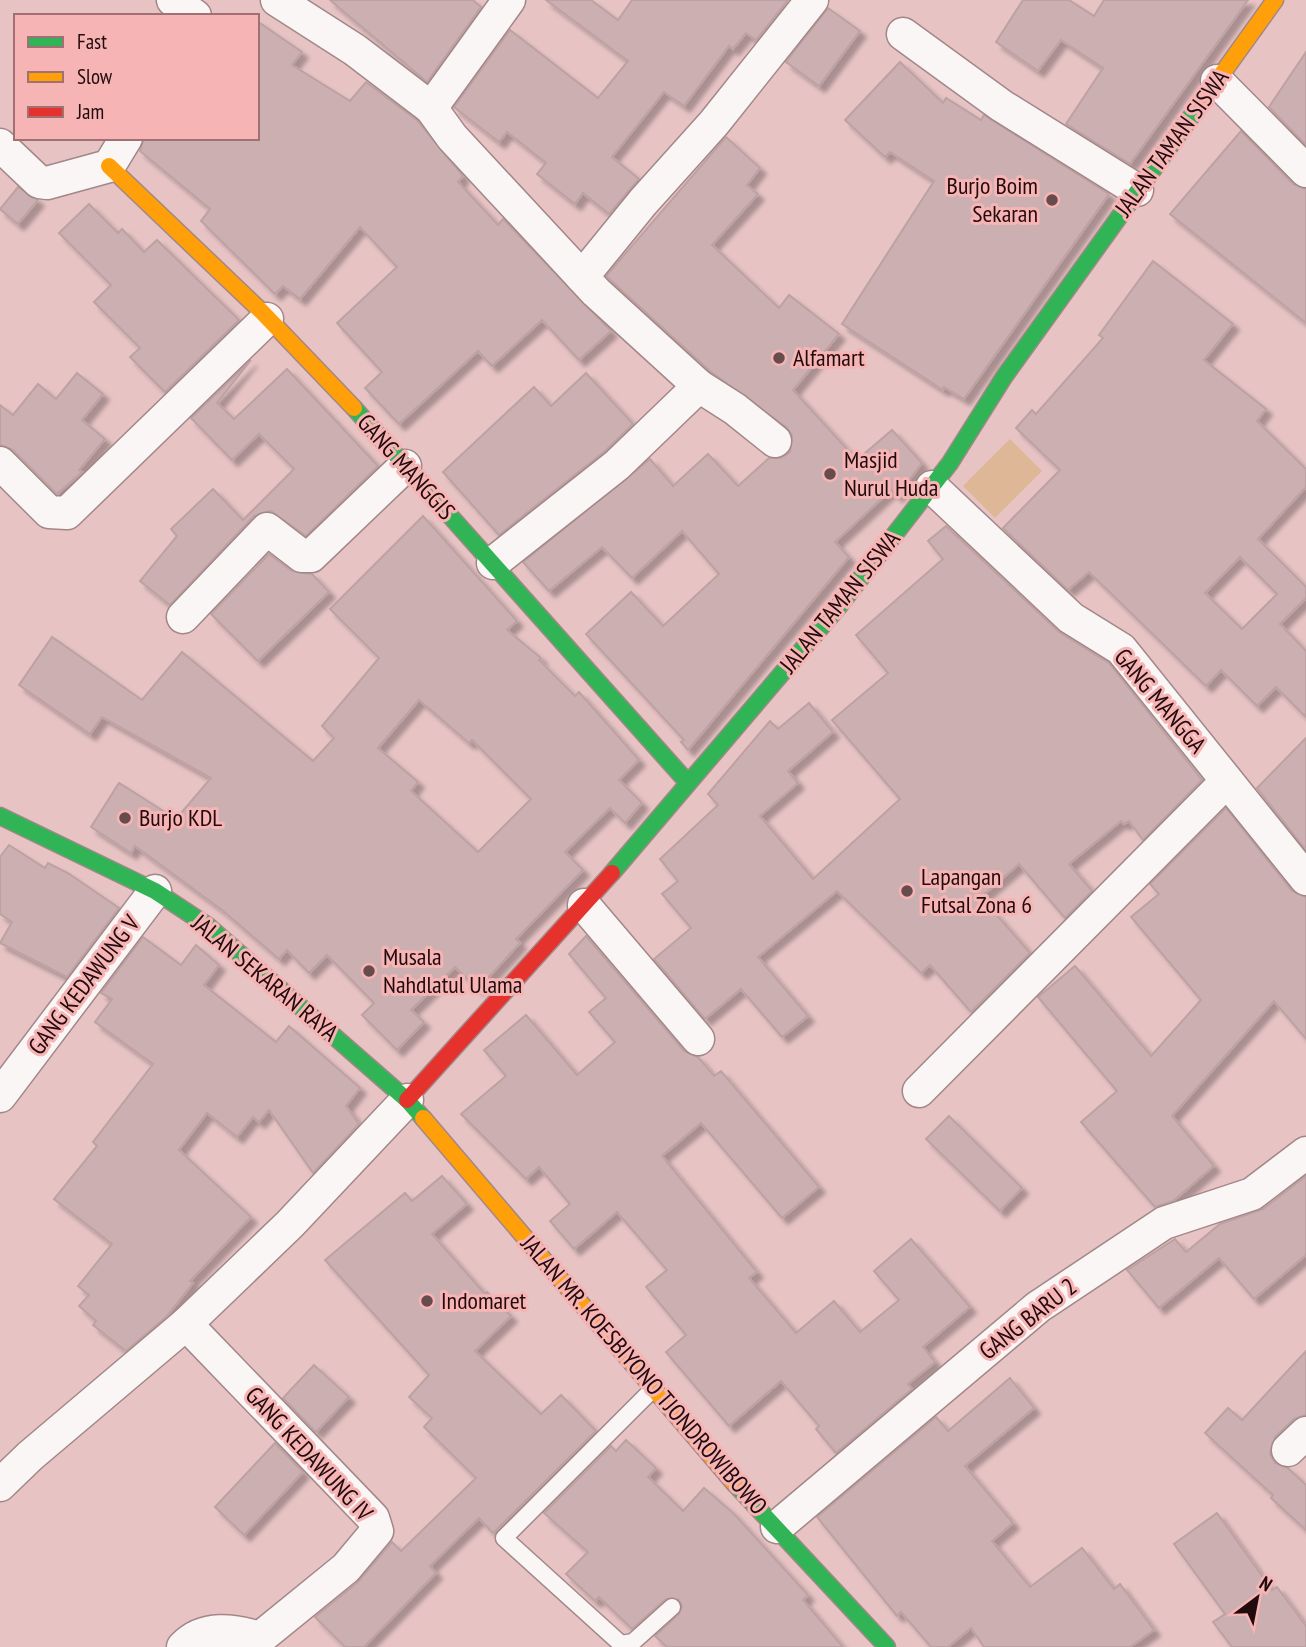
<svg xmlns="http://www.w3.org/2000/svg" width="1306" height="1647" font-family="'PT Sans Narrow',sans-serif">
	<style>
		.green { fill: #deb896 }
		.building { fill: #ccafb0; stroke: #bea1a2; stroke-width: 2; fill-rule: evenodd; filter: url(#shadow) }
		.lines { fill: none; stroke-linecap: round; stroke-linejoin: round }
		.lane-casing { stroke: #a28788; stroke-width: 19 }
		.street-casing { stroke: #a28788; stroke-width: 35 }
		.fast-casing { stroke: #a28788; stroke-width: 19 }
		.slow-casing { stroke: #a28788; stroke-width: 19 }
		.jam-casing { stroke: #a28788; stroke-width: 19 }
		.lane { stroke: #fbf6f6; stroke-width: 16 }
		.street { stroke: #fbf6f6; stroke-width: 32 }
		.fast { stroke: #30b455; stroke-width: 16 }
		.slow { stroke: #ff9f0a; stroke-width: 16 }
		.jam { stroke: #e5322d; stroke-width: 16 }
		.poi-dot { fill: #674b4d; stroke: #f6b4b5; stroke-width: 2.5 }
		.labels { text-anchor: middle; stroke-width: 6; stroke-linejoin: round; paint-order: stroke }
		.street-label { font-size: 24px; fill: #220b0d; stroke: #f6b4b5 }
		.poi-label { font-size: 24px; fill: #220b0d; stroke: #f6b4b5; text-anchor: start }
	</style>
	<defs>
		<filter id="shadow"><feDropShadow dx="6" dy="6" stdDeviation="2" flood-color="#0004"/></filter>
	</defs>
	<rect width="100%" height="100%" fill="#e7c3c4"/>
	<!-- green -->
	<path class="green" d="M1010,439l32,32 -47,47 -32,-32z"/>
	<!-- building -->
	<g class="building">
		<path d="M330,0h143l8,7 -54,75z"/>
		<path d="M546,0h45l27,20 14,-20h156l-32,40 -10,-7 -13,16 -4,-3 -45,60 -20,-14 -52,65 27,22 -30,35 -26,-21 -8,11 -38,-30 9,-11 -39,-31 -8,10 -45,-35 56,-77 88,68 30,-37z"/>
		<path d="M1023,0h46l25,16 10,-16h144l-118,164 -64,-40 37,-56 -42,-28 -23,31 -42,-29z"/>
		<path d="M828,8l32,23 -41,55 -33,-24z"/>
		<path d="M257,21l45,31 -10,13 58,36 16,-19 52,39 45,55 -5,6 40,43 5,-6 108,112 -32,29 -37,-40 -50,46 -14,-15 -79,73 -34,-36 17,-16 -45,-49 60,-56 -37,-40 -60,72 -17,-13 -8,8 -74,-73 9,-12 -70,-58 4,-13h113z"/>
		<path d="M1306,52v93l-37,-38z"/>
		<path d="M900,62l43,41 3,-5 35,22 3,-5 125,79 -145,205 -20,-12 -1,3 -101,-66 92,-143 -44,-29 -5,5 -40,-37z"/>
		<path d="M1241,131l52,53 13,5v134l-136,-109z"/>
		<path d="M726,137l34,31 -13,17 11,9 -46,51 67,63 10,-13 50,39 -46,56 64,70 35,-30 30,33 -25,33 -6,-6 -56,52 14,15 -161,193 -7,-8 3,-2 -98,-106 45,-42 32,34 56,-52 -37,-43 -50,47 -30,-31 -53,44 -26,-29 127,-103 23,27 35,-32 30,32 31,-28h12l9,-6 2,-17 -6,-8 -76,-56 -104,-95z"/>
		<path d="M18,187l20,13 -20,24 -18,-15z"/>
		<path d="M89,204l29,29 4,-4 22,23 13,-12 82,80 -74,72 -35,-35 10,-9 -46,-46 17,-17 -52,-52z"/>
		<path d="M1153,261l80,63 -29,36 62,49 -9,12 49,48v18l-48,52 48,48v11l-26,26 26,27v66l-30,-30 -19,19 -36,-36 -15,16 -117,-114 -21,18 -65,-62 57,-58 -44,-42 16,-18 4,4 67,-76 -4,-3zM1240,557l37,37 -35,35 -37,-36z"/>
		<path d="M251,360l-34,43 17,16 53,-50 91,97 -72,70 -35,-25 -17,5 -84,89 -30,-24 37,-45 -6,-7 42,-40 30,31 51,-51 -35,-35 -27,26 -41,-42z"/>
		<path d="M77,373l26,21 -21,26 23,19 -26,31 3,2 -25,22 -44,-44 -13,-5v-40l13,10 25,-31 18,15z"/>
		<path d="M586,373l47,51 -28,27 -106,84 -56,-63 91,-85 17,19z"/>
		<path d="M423,516l94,105 -10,9 34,28 -2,2 36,36 4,-4 60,68 -20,20 23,23 -17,20 -15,-15 -45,44 18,18 -67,69 4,4 -42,46 -23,-22 -44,43 13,12 -27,28 -35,-35 12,-12 -47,-48 -18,18 -22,-23 -8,9 -57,-49 -87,-64 -4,7 -40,-26 28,-44 57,36 35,-41 -109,-61 -12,17 -71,-49 33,-48 90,63 40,-48 131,109 21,-23 -12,-12 57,-68 -49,-49zM419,700l50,43 3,-3 59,59 -53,53 -67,-61 7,-9 -40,-34z"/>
		<path d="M946,526l113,106 50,31 93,117 -59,60 -14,-19 -5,3 -3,-3 -52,43 23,27 -27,27 -46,-54 -38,33 49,56 -59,59 -41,-47 -9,8 -84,-82 -79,66 50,59 -26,21 -41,-48 -36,30 -51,-60 37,-31 -29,-34 16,-13 -18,-22 58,-54 -10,-11 62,-73 8,8 31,-26 24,29 -45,39 10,12 -38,33 53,63 87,-80 -68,-79 56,-47 -32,-38 87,-76 -15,-18z"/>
		<path d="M269,554l23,17 20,3 17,18 -71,69 -47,-47z"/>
		<path d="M1306,738v112l-49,-62z"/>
		<path d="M1226,808l66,83 14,6v142l-32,-38 -102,115 42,50 -41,35 -18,6 -74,-85 36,-31 -79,-94 37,-31 76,90 50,-56 -70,-83 28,-23 -9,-10z"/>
		<path d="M9,845l36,23 3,-5 20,10 51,35 -52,69 -67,-34 12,-21 -12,-8v-57z"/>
		<path d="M586,936l98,115 14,6 16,19 7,-5 98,116 -37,31 -81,-95 -39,33 95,116 -8,6 47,55 38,-32 26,31 39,-32 -25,-29 37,-32 59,68 -47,40 12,15 -27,22 4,5 -76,64 -20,-24 3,-3 -38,-45 -52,45 -63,-74 20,-17 -40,-48 21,-17 -50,-58 -43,37 -24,-28 20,-17 -31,-37 -13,12 -65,-65 45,-38 -22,-26 42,-35 51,60 38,-33 -26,-30 17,-14 -37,-44z"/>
		<path d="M143,937l38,28 15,-20 23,20 -15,20 72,57 13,-16 71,62 -14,18 13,18 -46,49 -44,-63 -10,12 -6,-5 -16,20 -30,-24 -28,37 72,67 -61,64 3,2 -27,34 -40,34 -33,-26 3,-4 -17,-15 10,-11 -11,-9 34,-42 -58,-45 43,-53 -4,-4 60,-78 -58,-42 17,-23 -11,-6z"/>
		<path d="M949,1116l73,72 -22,23 -74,-72z"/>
		<path d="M442,1176l25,28 -35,30 53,60 2,-2 24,24 -36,35 66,63 20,-19 35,36 -103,102 -14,-15 -49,48 6,7 -72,74h-19l-30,-30 43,-35 34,-40 9,9 75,-73 -52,-51 8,-9 -23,-21 20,-22 -104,-115 80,-67 7,8z"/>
		<path d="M1306,1176v79l-52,44 -35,-41 -60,50 -32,-38 48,-31 11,13 34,-28 43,-15z"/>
		<path d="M1306,1351v64l-12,4 -19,18 -5,17 5,9 13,5 18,17v45l-35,-32 2,-3 -68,-62 23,-25 14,12z"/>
		<path d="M314,1365l35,32 -33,35 -33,-34z"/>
		<path d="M1010,1378l24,30 -69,58 48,57 -21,18 38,46 52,-39 32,41 6,-5 34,46 -24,17h-146l-13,-19 -23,19h-17l-30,-35 -4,4 -80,-99 119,-100 12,14z"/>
		<path d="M626,1440l30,28 -8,9 35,34 21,-23 29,25 75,82 -5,5 40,47h-176l-12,-11 24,-22 3,-8 -3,-6 -13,-1 -34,30 -33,-32 -4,4 -29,-27 22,-22 -44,-39 67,-67 5,5z"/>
		<path d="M275,1443l28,29 -59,63 -29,-28z"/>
		<path d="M1217,1513l55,77 5,-3 29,39v21h-74l-19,-25 12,-8 -51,-70z"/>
	</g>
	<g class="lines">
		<!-- lane casing -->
		<g class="lane-casing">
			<path id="lane" d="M653,1389l-149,149 117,106 12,-2 39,-35"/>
		</g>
		<!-- street casing -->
		<g class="street-casing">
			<g id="street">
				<path d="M173,0l22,16"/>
				<path d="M277,0l78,50 76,58 21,29 144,155 103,94 36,23 40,32"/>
				<path d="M903,34l99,72 135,84"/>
				<path d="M1217,81l89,90"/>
				<path d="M431,108l78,-108"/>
				<path d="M0,145l39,37 8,1 62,-17 17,-28"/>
				<path d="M582,277l61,-75 71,-79 98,-123"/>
				<path d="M0,463l49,49 18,1 200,-194"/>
				<path d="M932,487l139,131 50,31 185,230"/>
				<path d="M493,563l124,-98 82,-79"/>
				<path d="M183,617l84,-88 35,27h9l94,-90"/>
				<path d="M584,905l114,134"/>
				<path d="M919,1091l308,-310"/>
				<path d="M0,1096l155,-205"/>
				<path d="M1288,1450l18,-17"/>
				<path d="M0,1485l30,-29 156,-132 104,-100 117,-124"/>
				<path d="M777,1527l261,-220 126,-84 88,-29 54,-41"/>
				<path d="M183,1647c21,-22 51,-17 77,-9l86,-70 31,-37 -4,-13 -187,-194"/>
			</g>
		</g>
		<!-- fast casing -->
		<g class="fast-casing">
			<g id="fast">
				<path d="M354,408l334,375"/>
				<path d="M0,816l155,75 53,35 199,174 16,18"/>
				<path d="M612,873l228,-268 110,-142 54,-86 202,-281"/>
				<path d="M734,1483l153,164"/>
			</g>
		</g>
		<!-- slow casing -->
		<g class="slow-casing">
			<g id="slow">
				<path d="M1206,96l69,-96"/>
				<path d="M109,166l153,146 92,96"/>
				<path d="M423,1118l311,365"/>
			</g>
		</g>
		<!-- jam casing -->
		<g class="jam-casing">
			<path id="jam" d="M407,1100l205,-227"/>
		</g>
		<!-- lane -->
		<use href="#lane" class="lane"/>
		<!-- street -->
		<use href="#street" class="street"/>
		<!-- fast -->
		<use href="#fast" class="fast"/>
		<!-- slow -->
		<use href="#slow" class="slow"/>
		<!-- jam -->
		<use href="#jam" class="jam"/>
	</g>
	<!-- markers -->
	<g class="poi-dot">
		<circle cx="1052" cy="200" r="7"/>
		<circle cx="779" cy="358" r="7"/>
		<circle cx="830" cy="474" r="7"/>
		<circle cx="125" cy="818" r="7"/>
		<circle cx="907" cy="891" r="7"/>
		<circle cx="369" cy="971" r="7"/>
		<circle cx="427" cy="1301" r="7"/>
	</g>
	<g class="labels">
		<!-- street labels -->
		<g class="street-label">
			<text transform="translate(1172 143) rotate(-54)" y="8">JALAN TAMAN SISWA</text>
			<text transform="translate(406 467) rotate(48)" y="8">GANG MANGGIS</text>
			<text transform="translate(840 602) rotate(-51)" y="8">JALAN TAMAN SISWA</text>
			<text transform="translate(1160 701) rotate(50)" y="8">GANG MANGGA</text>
			<text transform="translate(265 978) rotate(40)" y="8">JALAN SEKARAN RAYA</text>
			<text transform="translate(84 985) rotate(-53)" y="8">GANG KEDAWUNG V</text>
			<text transform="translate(1028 1319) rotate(-38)" y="8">GANG BARU 2</text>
			<text transform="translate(644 1375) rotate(49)" y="8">JALAN MR. KOESBIYONO TJONDROWIBOWO</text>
			<text transform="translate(309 1454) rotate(47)" y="8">GANG KEDAWUNG IV</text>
		</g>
		<!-- poi labels -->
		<g class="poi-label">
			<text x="1038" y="194" text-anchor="end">Burjo Boim<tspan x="1038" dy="28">Sekaran</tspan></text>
			<text x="793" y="366">Alfamart</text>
			<text x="844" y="468">Masjid<tspan x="844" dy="28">Nurul Huda</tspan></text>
			<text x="139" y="826">Burjo KDL</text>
			<text x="921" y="885">Lapangan<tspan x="921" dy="28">Futsal Zona 6</tspan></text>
			<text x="383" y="965">Musala<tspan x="383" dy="28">Nahdlatul Ulama</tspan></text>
			<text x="441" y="1309">Indomaret</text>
		</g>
	</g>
	<!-- legend -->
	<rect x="14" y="14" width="245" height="126" fill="#f6b4b5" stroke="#a17072" stroke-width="2"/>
	<rect x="28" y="37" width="35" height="10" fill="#30b455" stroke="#a17072" stroke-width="2"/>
	<text x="77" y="49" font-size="21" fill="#220b0d">Fast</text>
	<rect x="28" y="72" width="35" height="10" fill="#ff9f0a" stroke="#a17072" stroke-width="2"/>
	<text x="77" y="84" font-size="21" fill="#220b0d">Slow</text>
	<rect x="28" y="107" width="35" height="10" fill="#e5322d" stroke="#a17072" stroke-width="2"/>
	<text x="77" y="119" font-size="21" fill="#220b0d">Jam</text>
	<!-- north arrow -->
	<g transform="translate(1257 1598) rotate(32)" stroke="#f6b4b5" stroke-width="5" paint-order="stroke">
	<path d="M0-5L12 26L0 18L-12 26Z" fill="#220b0d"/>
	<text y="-10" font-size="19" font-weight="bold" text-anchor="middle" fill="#220b0d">N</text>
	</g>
</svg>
